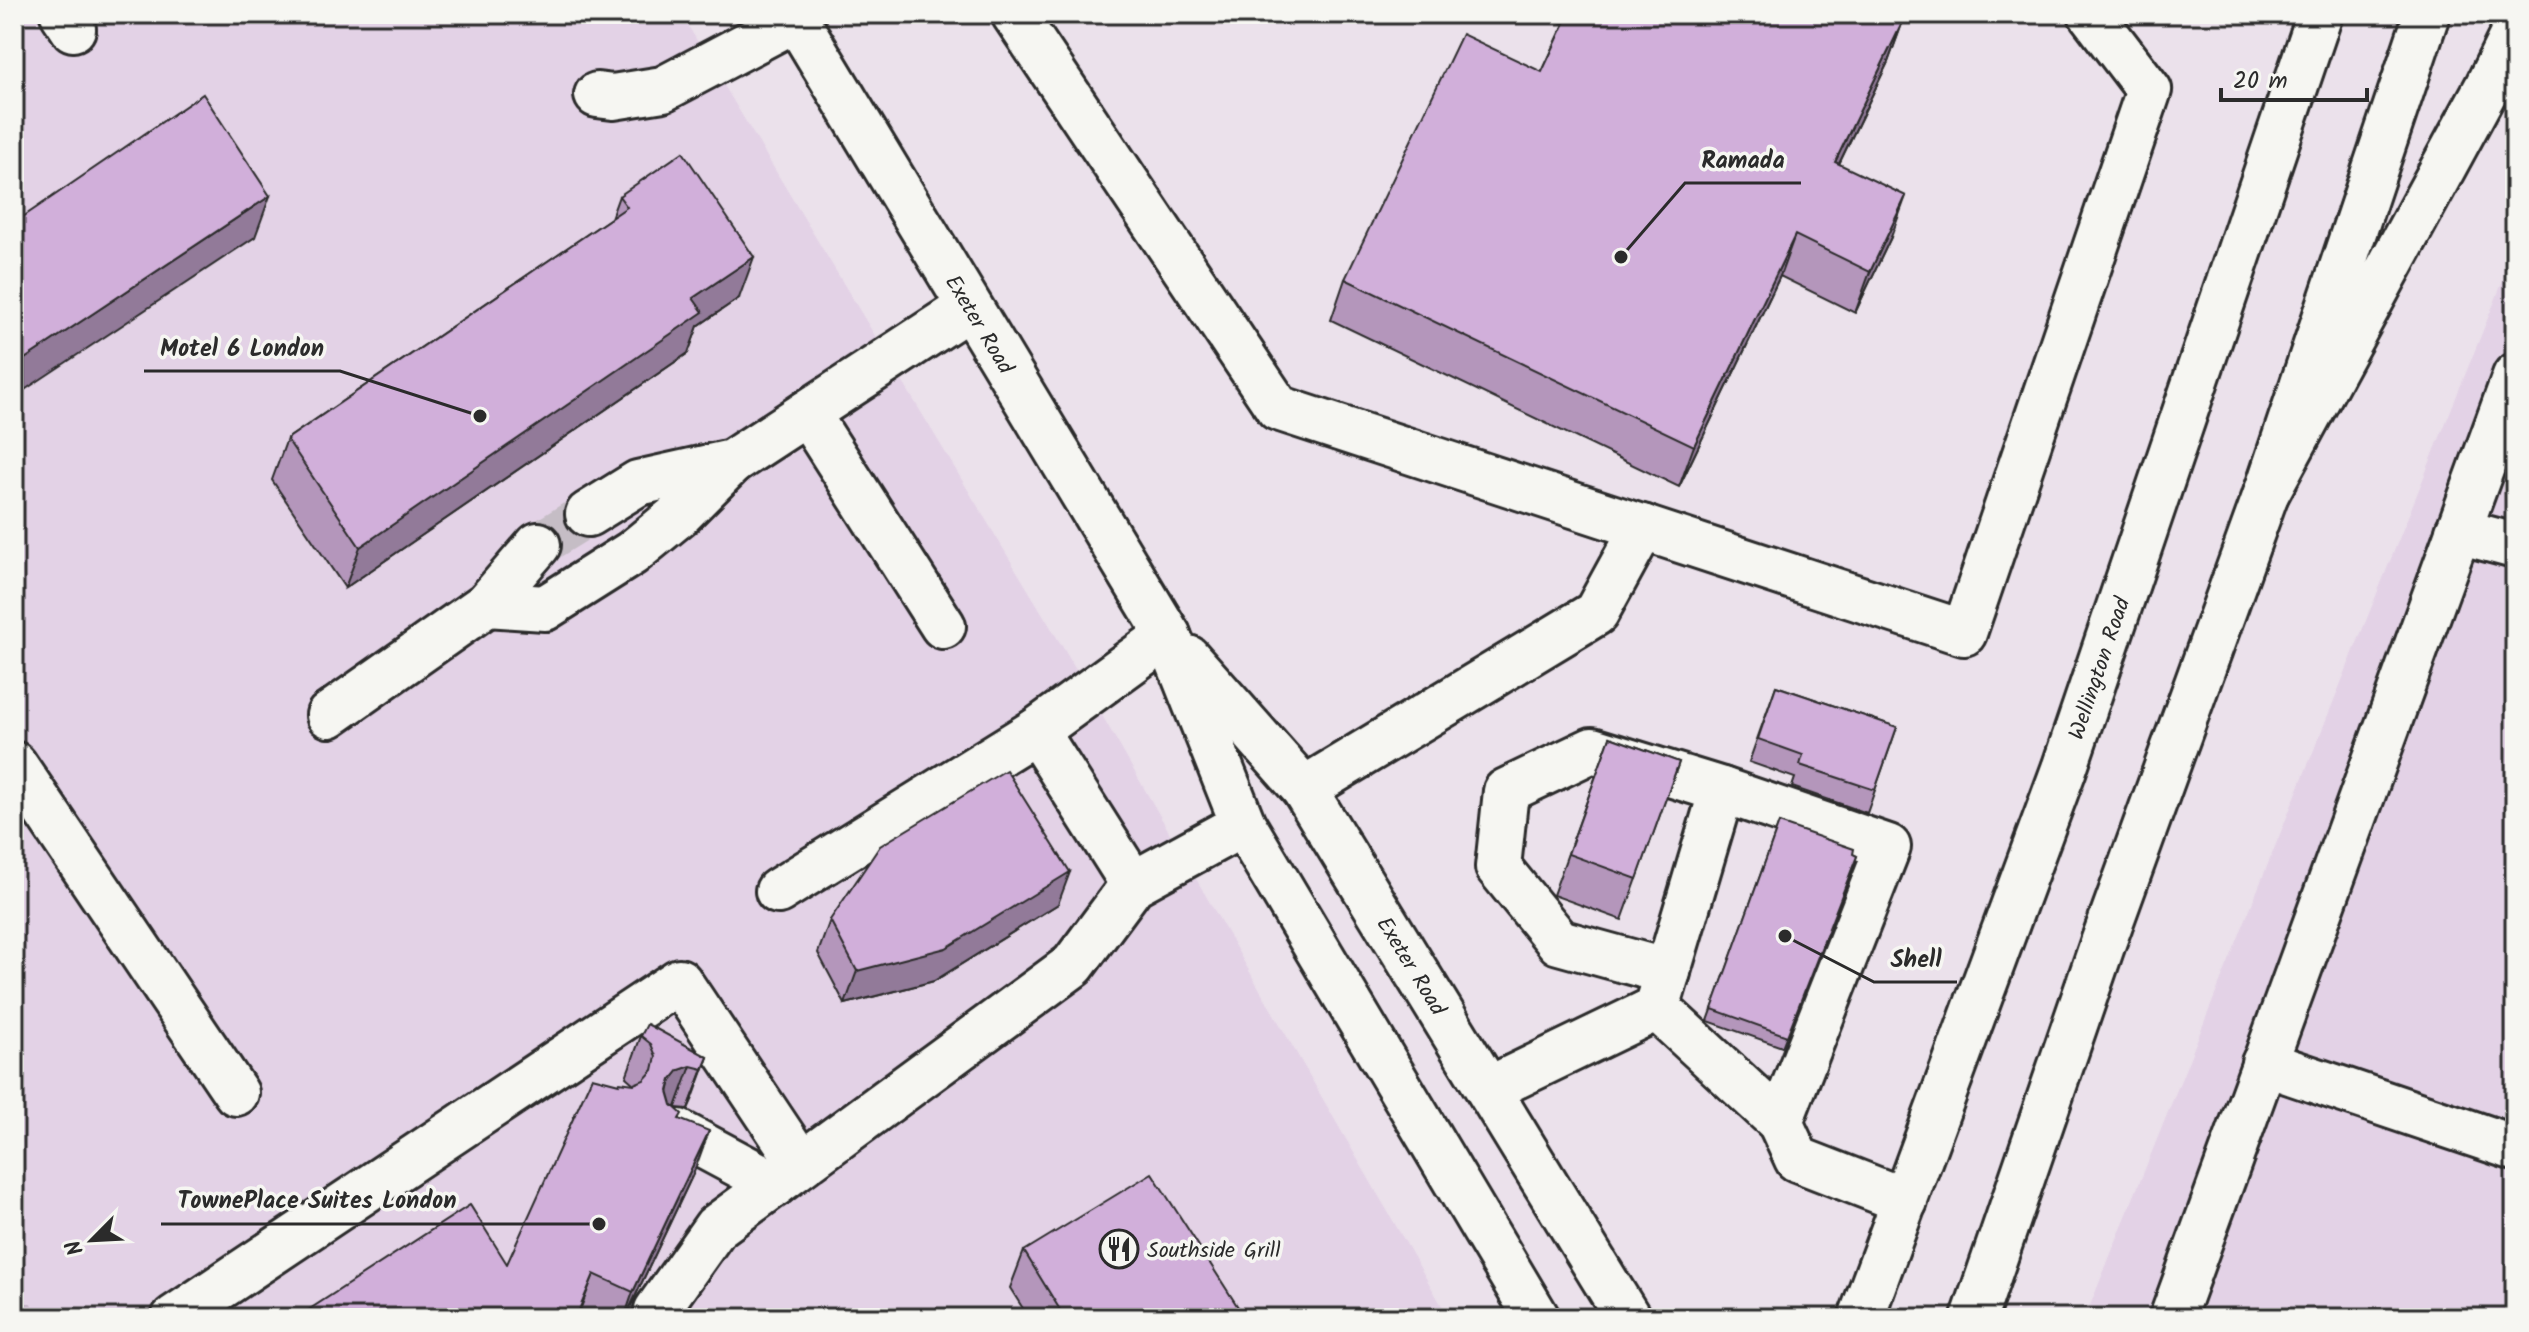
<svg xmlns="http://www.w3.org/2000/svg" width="2529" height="1332" font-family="Kalam,sans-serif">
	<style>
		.built { fill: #e3d2e6 }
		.industrial { fill: url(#industrial-grid) }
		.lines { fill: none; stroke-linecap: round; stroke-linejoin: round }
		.minor-tunnel { stroke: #c5bdc5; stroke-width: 44; stroke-dasharray: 44 22; stroke-linecap: butt }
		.minor-casing { stroke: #2b2b2b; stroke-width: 50 }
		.major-casing { stroke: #2b2b2b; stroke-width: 50 }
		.highway-casing { stroke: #2b2b2b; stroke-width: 50 }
		.minor { stroke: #f6f6f2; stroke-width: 44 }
		.major { stroke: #f6f6f2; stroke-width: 44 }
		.highway { stroke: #f6f6f2; stroke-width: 44 }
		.wall { fill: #b496bb; stroke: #2b2b2b; stroke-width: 2 }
		.shaded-wall { fill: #927a99; stroke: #2b2b2b; stroke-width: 2 }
		.building { fill: #d1afda; stroke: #2b2b2b; stroke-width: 2 }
		.labels { text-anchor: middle; stroke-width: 7; stroke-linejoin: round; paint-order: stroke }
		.street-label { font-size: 22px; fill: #2b2b2b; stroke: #f6f6f2 }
		.poi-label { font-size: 22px; fill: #2b2b2b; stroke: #f6f6f2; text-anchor: start }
		.leader { fill: none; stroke: #2b2b2b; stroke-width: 3 }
		.callout-dot { fill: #2b2b2b; stroke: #f6f6f2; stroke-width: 3 }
		.callout-label { font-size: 24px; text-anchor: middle; font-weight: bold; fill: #2b2b2b; stroke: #f6f6f2; stroke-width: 7; stroke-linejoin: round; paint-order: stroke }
	</style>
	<defs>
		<pattern id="industrial-grid" width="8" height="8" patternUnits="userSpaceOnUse" patternTransform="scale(2)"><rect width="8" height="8" fill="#e3d2e6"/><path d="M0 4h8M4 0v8" fill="none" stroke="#c3b4c5"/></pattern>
	</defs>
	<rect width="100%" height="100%" fill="#ebe1eb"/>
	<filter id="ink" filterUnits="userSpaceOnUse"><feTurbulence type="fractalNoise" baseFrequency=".0125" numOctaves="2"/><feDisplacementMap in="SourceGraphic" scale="16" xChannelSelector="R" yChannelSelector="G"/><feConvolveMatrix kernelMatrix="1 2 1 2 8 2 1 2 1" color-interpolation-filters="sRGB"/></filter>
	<g filter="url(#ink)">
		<!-- built -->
		<g class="built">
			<path d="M14,14h667l384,637 384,667h-1408l-27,-39z"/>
			<path d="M2515,251v1067h-430z"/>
		</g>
		<!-- industrial -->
		<path class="industrial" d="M14,1279l27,39h-27z"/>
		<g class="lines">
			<!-- minor-tunnel -->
			<path class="minor-tunnel" d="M538,545l50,-31"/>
			<!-- minor casing -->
			<g class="minor-casing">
				<g id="minor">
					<path d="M63,14l10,15"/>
					<path id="s1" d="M793,14l375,621 75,189 294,494"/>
					<path d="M1014,14l264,394 686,225 185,-543 -58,-76"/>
					<path d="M597,95l16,2 50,-8 133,-70"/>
					<path d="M807,413l136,213"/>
					<path d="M588,514l50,-31 94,-21 237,-155"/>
					<path d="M2458,531l57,15"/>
					<path d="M487,604l58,4 87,-55 49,-40 51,-51"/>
					<path id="s2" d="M1188,658l116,131 324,529"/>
					<path d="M329,715l158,-111 51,-59"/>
					<path d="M14,764l222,329"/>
					<path d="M1304,789l292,-176 47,-86"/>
					<path d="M1133,884l-97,-153 132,-96"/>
					<path d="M778,891l258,-160"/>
					<path d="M1668,972l-109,-30 -61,-75 8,-76 86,-41 130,40"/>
					<path d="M2264,1063l251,85"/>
					<path d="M1489,1089l168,-81 65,-218 166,57 -108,275 -123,-114"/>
					<path d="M1780,1122l17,37 108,42"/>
					<path d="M678,1132l97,52"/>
					<path d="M174,1318l505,-337 122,183"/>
					<path d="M660,1318l-3,-8 59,-83 357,-262 60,-81 110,-60"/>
					<path d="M2172,1318l343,-942"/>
				</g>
			</g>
			<!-- major casing -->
			<g class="major-casing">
				<g id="major">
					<path id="s3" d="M1861,1318l203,-549 256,-755"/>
					<path d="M1974,1318l129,-375 163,-449 161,-480"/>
				</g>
			</g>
			<!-- highway casing -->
			<g class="highway-casing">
				<path id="highway" d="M2266,494l221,-407 28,-57"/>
			</g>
			<!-- minor -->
			<use href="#minor" class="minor"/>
			<!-- major -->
			<use href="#major" class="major"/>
			<!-- highway -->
			<use href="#highway" class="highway"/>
		</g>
		<!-- wall -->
		<g class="wall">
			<path d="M1542,14h346l15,7 -15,41 -49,102 52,73 -36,76 -75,-37 -101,211 -348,-167 14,-41 197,-207 22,-48z"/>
			<path d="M619,196l120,102 -41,28 -10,27 -343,235 -73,-108 15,-41 324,-221z"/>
			<path d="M1776,686l121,41 -30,86 -75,-26 3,-9 -46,-16z"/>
			<path d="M1610,737l69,25 -57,158 -69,-25z"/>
			<path d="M1779,823l78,33 -75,191 -74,-26z"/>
			<path d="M1058,904l-124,77 -89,23 -27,-51 12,-33z"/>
			<path d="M641,1036l67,21 -20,52 -13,-1 5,11 14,53 -69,146h-40l-6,-3 -72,-51 112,-180h15l-8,-7z"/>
			<path d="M1024,1251l221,67h-216l-19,-30z"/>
		</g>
		<!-- shaded-wall -->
		<g class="shaded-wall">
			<path d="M1903,21l-15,41 -68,141 15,-41z"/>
			<path d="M270,196l-15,41 -241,160v-31z"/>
			<path d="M1906,196l-15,41 -36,76 15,-41z"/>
			<path d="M1795,235l-15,41 -101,211 15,-41z"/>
			<path d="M754,257l-15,41 -41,28 -10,27 -343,235 15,-41 333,-249z"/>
			<path d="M1070,872l-12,32 -124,77 -89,23 12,-33z"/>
			<path d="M708,1057l-15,41 -5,11 15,-40z"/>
			<path d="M691,1066l-15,41 -12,4 7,-31 8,-10z"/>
			<path d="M709,1131l-15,41 -69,146h-1l9,-26z"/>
			<path d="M594,1274l-17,44h-12z"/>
		</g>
		<!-- building -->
		<g class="building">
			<path d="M1569,14h319l15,7 -68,141 71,34 -36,76 -75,-37 -101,211 -349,-167 117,-245 80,38z"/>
			<path d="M203,94l67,102 -256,170v-143z"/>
			<path d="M683,152l71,105 -61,41 10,14 -343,235 -73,-108 340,-232 -8,-11z"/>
			<path d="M1776,686l121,41 -22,63 -75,-25 3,-10 -45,-16z"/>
			<path d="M1610,737l69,25 -42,117 -69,-25z"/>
			<path d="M1006,770l64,102 -124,76 -89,23 -27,-51 50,-74z"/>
			<path d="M1779,823l75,26 -1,5 4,2 -70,180 -75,-27z"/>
			<path d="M647,1024l61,33 -5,12 -12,-3 -12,4 -8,10 -3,11 4,14 10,9 -3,5 30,12 -76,161 -39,-18 -15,36 -14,8h-269l174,-113 37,59 85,-187 27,7 1,-2 14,2 10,-4 9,-10 3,-14 -5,-12 -10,-8z"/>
			<path d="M1152,1173l93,145h-180l-41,-67z"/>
		</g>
	</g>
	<!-- icons -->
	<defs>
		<g id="restaurant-ring" transform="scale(2)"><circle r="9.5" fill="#f6f6f2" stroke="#2b2b2b" stroke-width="1.5"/><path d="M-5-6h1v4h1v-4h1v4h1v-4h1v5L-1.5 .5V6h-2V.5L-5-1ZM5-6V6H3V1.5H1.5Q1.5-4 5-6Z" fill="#2b2b2b"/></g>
	</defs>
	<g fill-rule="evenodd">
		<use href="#restaurant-ring" x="1119" y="1249"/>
	</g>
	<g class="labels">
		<!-- street labels -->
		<g class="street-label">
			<text dy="8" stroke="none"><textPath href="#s1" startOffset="362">Exeter Road</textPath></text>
			<text dy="8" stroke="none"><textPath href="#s3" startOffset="692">Wellington Road</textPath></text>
			<text dy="8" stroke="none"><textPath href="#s2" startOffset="382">Exeter Road</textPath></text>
		</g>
		<!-- poi labels -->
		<g class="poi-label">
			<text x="1147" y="1257">Southside Grill</text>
		</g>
	</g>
	<!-- callouts -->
	<path class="leader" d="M1621 257L1685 183H1801M480 416L340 371H144M1785 936L1874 982H1957M599 1224L472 1224H161"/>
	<g class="callout-dot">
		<circle cx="1621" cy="257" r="8"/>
		<circle cx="480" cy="416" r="8"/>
		<circle cx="1785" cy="936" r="8"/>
		<circle cx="599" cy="1224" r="8"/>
	</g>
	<g class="callout-label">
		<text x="1743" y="168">Ramada</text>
		<text x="242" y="356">Motel 6 London</text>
		<text x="1916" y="967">Shell</text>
		<text x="317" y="1208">TownePlace Suites London</text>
	</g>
	<!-- margin -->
	<rect width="2529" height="1332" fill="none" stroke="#f6f6f2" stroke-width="48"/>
	<rect x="24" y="24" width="2481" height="1284" fill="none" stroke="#2b2b2b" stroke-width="3" filter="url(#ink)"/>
	<!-- north arrow -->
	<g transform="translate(92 1240) rotate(246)" stroke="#f6f6f2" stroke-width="6" paint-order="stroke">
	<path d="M0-6L14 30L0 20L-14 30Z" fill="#2b2b2b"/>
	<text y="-12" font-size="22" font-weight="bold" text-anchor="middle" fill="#2b2b2b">N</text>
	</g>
	<!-- scale -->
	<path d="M2221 88v12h146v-12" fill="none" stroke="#2b2b2b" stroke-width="4"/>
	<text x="2233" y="88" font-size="24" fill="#2b2b2b" stroke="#f6f6f2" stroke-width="6" paint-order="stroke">20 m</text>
</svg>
